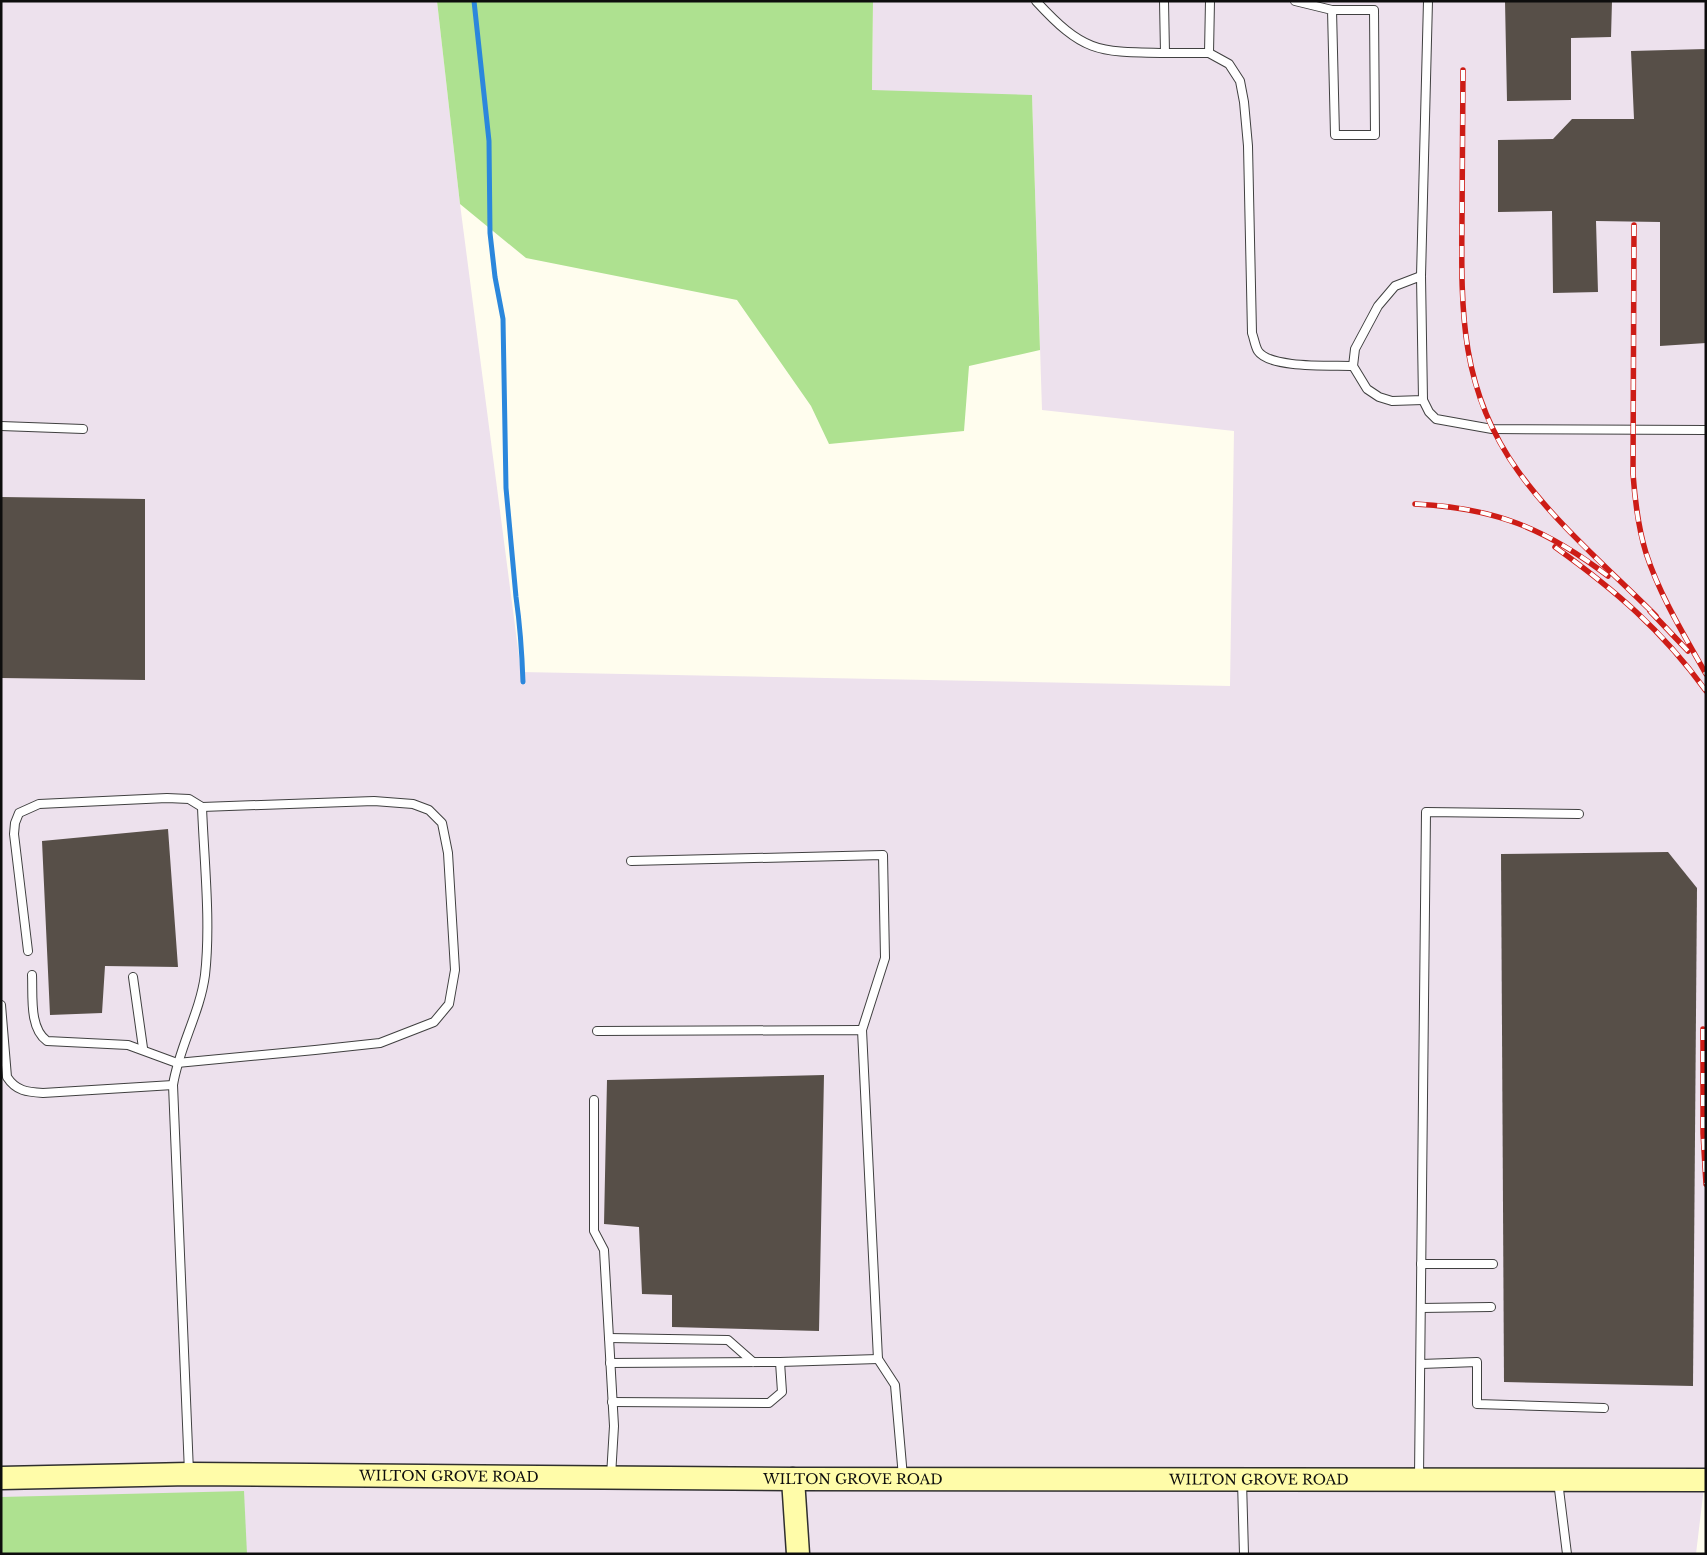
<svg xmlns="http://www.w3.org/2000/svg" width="1707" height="1555" font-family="'Libre Baskerville',serif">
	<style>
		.industrial { fill: #ede1ed }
		.forest { fill: #aee190 }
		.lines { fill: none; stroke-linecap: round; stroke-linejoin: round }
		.stream { stroke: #2b87dc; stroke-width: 5 }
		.building { fill: #574f48 }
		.lane-casing { stroke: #404040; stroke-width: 10 }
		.secondary-casing { stroke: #2f2f2f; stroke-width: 25 }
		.lane { stroke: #fff; stroke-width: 8 }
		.secondary { stroke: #fffca9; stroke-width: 22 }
		.rail-casing { stroke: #cd1c16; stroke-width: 5.5 }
		.rail { stroke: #fff; stroke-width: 4; stroke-dasharray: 11; stroke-linecap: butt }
		.labels { text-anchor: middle; stroke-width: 5; stroke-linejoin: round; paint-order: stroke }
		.street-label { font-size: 14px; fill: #0d0d0d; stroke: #fff }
	</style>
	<rect width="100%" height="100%" fill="#fffdee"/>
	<!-- industrial -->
	<path class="industrial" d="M1,1h436l23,203 61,468 709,14 4,-255 -192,-21 -10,-314 -160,-5 1,-90h833v1469l-10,84h-1695z"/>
	<!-- forest -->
	<g class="forest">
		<path d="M437,1h436l-1,89 160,5 8,255 -71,16 -5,65 -135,13 -18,-38 -74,-106 -211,-42 -66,-54z"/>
		<path d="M244,1491l3,63h-246v-57z"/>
	</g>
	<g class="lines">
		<!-- stream -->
		<path class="stream" d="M474,1l15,140 1,92 5,44 8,42 3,169 10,109c4,28 6,56 7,85"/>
	</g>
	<!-- building -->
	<g class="building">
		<path d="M1505,1h107l-1,36 -40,1v62l-64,1z"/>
		<path d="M1706,49v294l-46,3v-124l-64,-1 2,71 -45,1 -1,-82 -54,1v-72l55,-1 19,-20h62l-3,-68z"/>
		<path d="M1,497l144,2v181l-144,-2z"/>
		<path d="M168,829l10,138 -73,-1 -3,47 -52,2 -8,-174z"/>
		<path d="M1668,852l29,36 -4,498 -189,-4 -3,-528z"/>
		<path d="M824,1075l-5,256 -147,-4v-32l-30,-1 -3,-67 -35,-3 3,-144z"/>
	</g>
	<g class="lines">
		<!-- lane casing -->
		<g class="lane-casing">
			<g id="lane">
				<path d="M1036,1c48,52 61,51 129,52l-1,-52"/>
				<path d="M1295,1l37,9h42l1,125h-40l-3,-125"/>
				<path d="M1165,53h44l1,-52"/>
				<path d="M1209,53l20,11 11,17 4,21 4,44 4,187c2,5 3,13 6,18 12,18 75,14 95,15"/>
				<path d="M1421,276l-26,10 -17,20 -23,43 -2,17 14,23 12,8 13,4 31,-1 -2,-124 7,-275"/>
				<path d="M1423,400l6,12 7,7 56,10 214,1"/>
				<path d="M1,426l82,3"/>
				<path d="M631,861l252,-6 2,103 -23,72"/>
				<path d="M28,951l-14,-117 1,-11 4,-10 20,-9 128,-6 22,1 13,8c2,53 9,115 3,168 -5,38 -26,72 -32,110l16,387"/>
				<path d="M32,975c1,21 -3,53 15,66l81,4 49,18 138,-13 65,-7 54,-21 15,-18 6,-34 -7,-117 -6,-30 -13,-13 -16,-6 -39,-3 -172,6"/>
				<path d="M133,977l10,71"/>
				<path d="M1,1005l6,72c9,14 20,15 36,16l130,-8"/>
				<path d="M597,1031l265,-1 16,329 17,26 8,92"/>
				<path d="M594,1100v131l10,19 10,176 -3,50"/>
				<path d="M1421,1264h72"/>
				<path d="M1421,1308l70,-1"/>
				<path d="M609,1338l119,2 25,22"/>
				<path d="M780,1362l98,-3"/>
				<path d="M610,1363l170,-1 2,30 -13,11 -157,-1"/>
				<path d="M1421,1364l56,-2v42l127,4"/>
				<path d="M1419,1477l7,-665 153,2"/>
				<path d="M1242,1481l2,73"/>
				<path d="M1558,1481l9,73"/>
			</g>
		</g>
		<!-- secondary casing -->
		<g class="secondary-casing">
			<g id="secondary">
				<path id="s1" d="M1,1478l188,-4 604,5 913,1"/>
				<path d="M793,1479l5,75"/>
			</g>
		</g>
		<!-- lane -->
		<use href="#lane" class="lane"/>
		<!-- secondary -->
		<use href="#secondary" class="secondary"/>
		<!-- rail casing -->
		<g class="rail-casing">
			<g id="rail">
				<path d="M1463,70c0,49 -1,98 -1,147 -1,95 -2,173 56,254 36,51 93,100 138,145"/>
				<path d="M1634,225l-1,249c2,27 5,53 13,79 14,43 38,82 60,121"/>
				<path d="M1415,504c80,4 130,24 193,72"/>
				<path d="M1555,547c60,43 107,83 151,144"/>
				<path d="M1650,611l38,40"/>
				<path d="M1703,1029v104l3,51"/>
			</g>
		</g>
		<!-- rail -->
		<use href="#rail" class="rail"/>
	</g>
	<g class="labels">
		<!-- street labels -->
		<g class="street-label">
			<text dy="5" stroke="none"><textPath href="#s1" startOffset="448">WILTON GROVE ROAD</textPath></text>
			<text dy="5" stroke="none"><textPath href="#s1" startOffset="852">WILTON GROVE ROAD</textPath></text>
			<text dy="5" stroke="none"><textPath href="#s1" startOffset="1258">WILTON GROVE ROAD</textPath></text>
		</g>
	</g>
	<!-- border -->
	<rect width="1707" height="1555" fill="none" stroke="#0d0d0d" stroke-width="5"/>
</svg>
